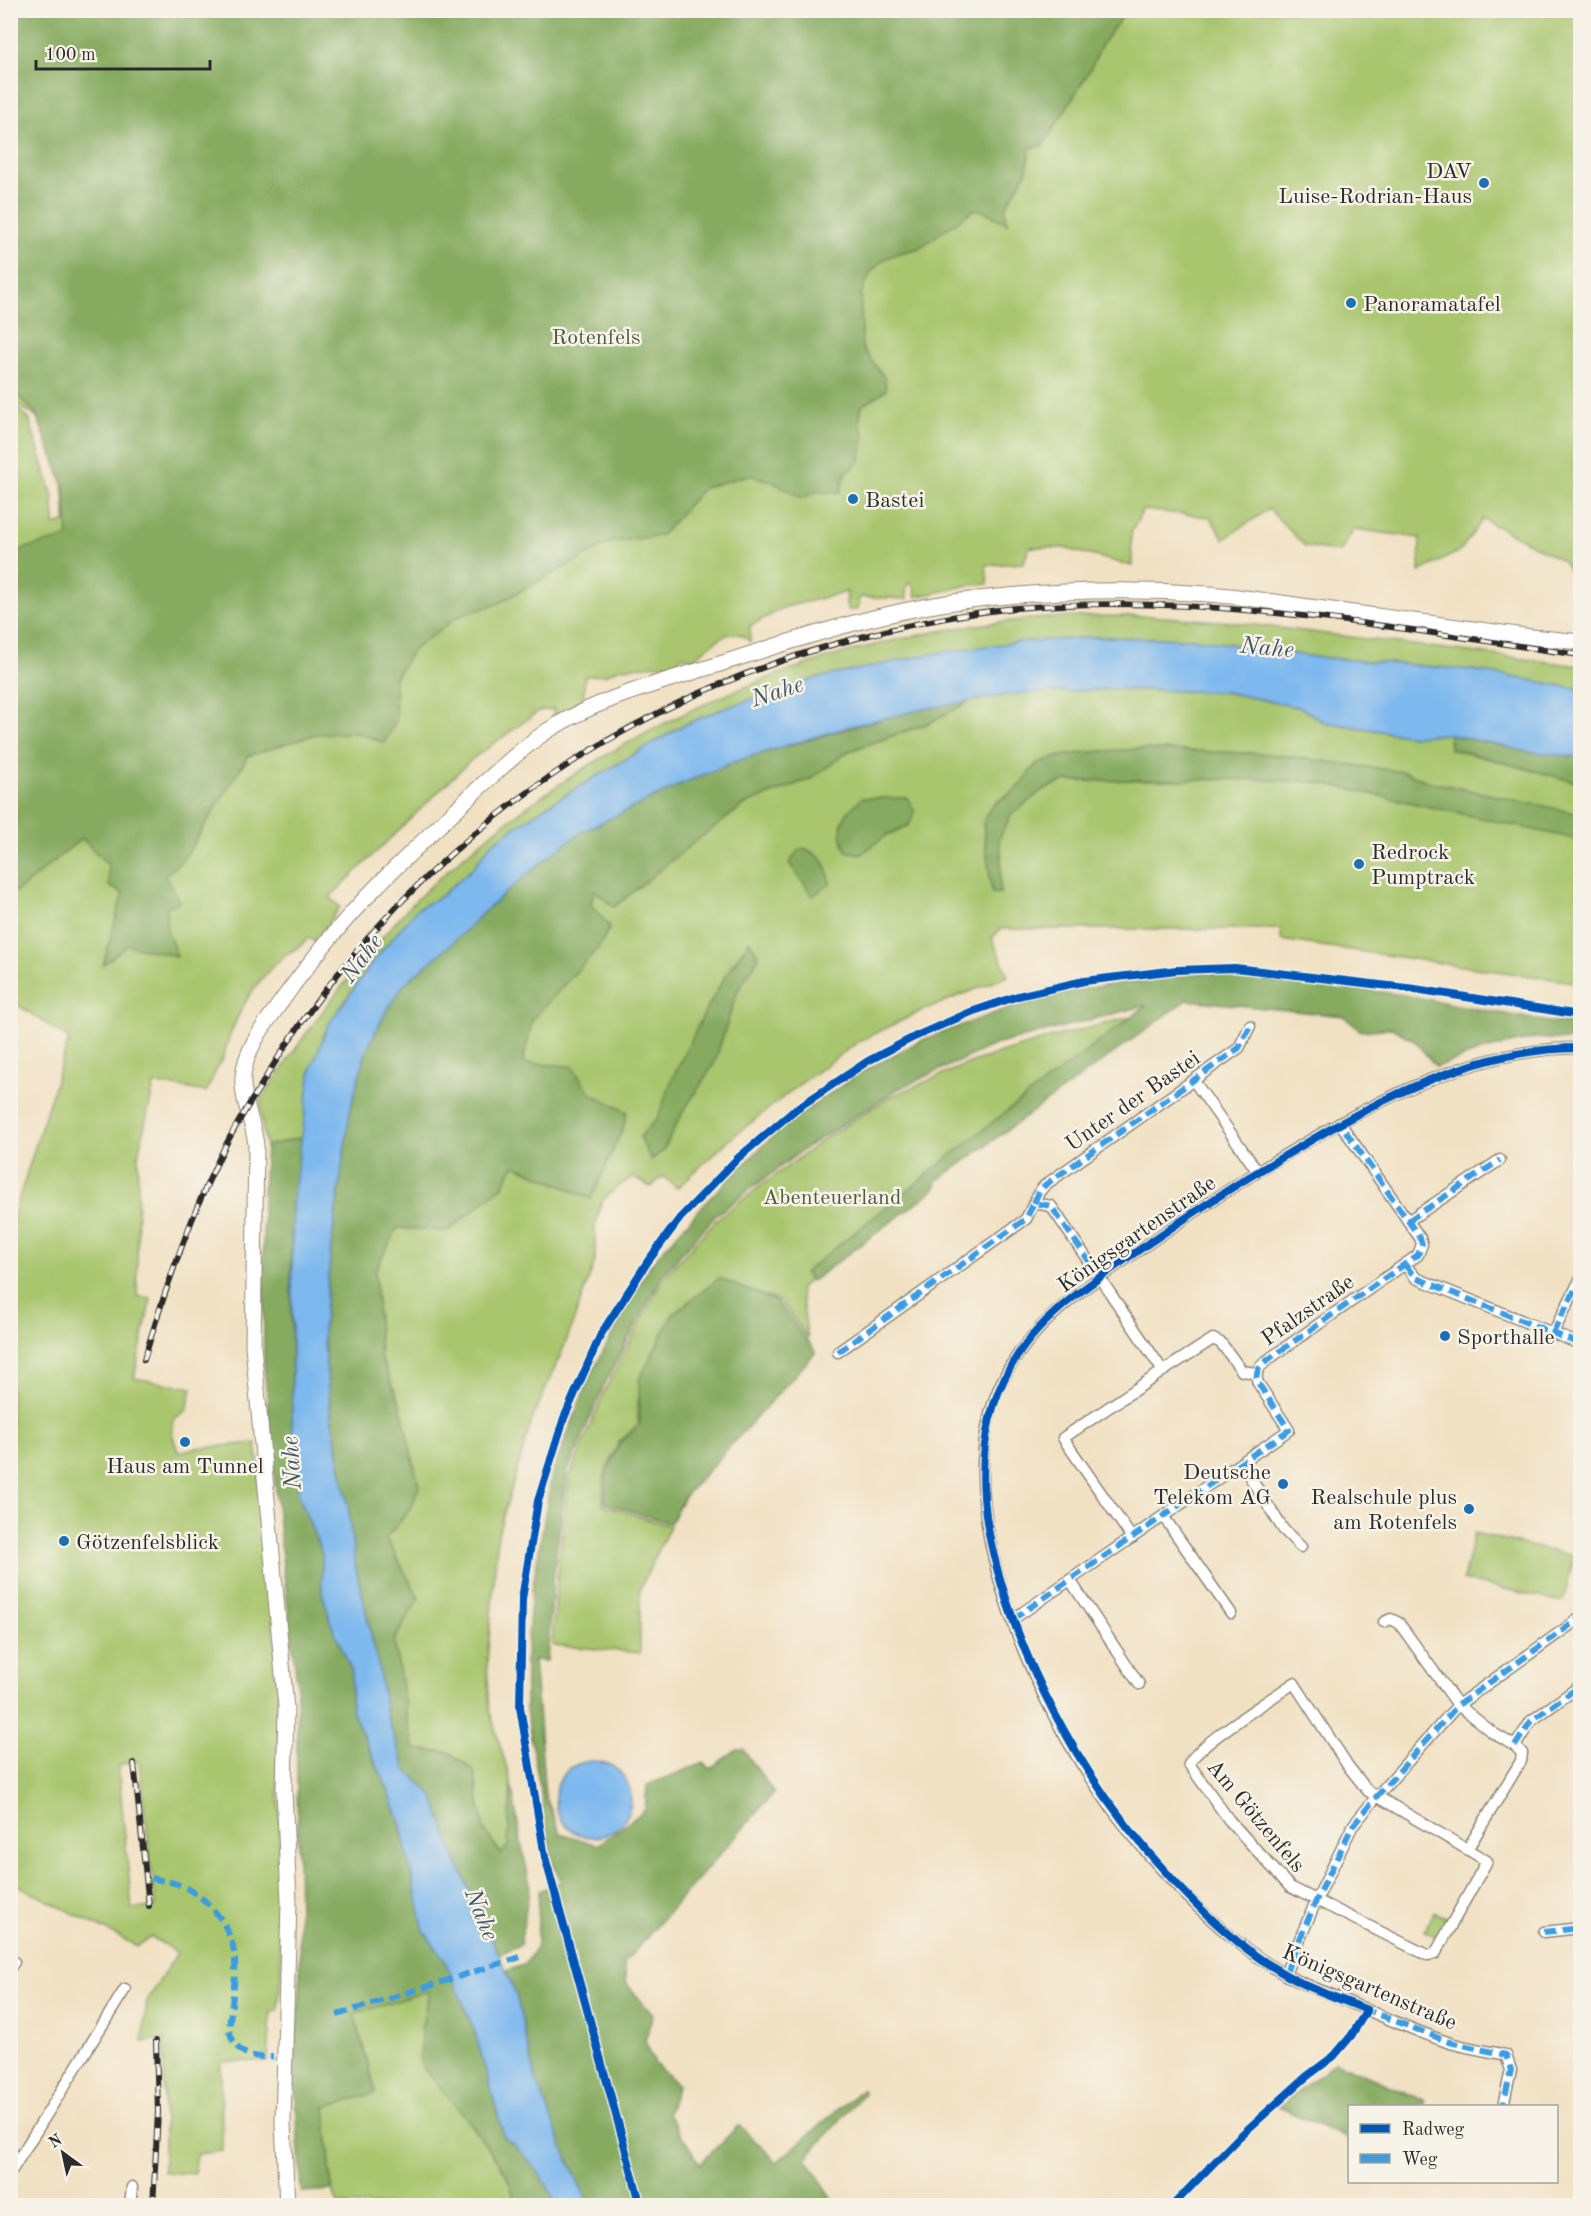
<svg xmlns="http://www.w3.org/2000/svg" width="1591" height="2216" font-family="'Old Standard TT',serif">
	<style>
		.green { fill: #a9c66e; stroke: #6a784c; stroke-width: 1.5; fill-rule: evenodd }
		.forest { fill: #86ab61; stroke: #586b46; stroke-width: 1.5 }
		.water { fill: #7db8ee; stroke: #54728c; stroke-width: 1.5 }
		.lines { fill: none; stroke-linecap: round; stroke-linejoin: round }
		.street-casing { stroke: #8e8677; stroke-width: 13 }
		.secondary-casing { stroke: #8e8677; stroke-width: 17 }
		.street { stroke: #fff; stroke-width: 10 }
		.secondary { stroke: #fff; stroke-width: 15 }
		.rail-casing { stroke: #2b2b2b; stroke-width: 6 }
		.rail { stroke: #f7f3e8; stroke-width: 4; stroke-dasharray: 11; stroke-linecap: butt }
		.quiet { stroke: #3d9ce1; stroke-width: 6; stroke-dasharray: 12 6; stroke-linecap: butt }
		.cycleway-casing { stroke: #f7f3e8; stroke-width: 11 }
		.cycleway { stroke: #0057b8; stroke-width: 8 }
		.poi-dot { fill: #1f6fb2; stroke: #f7f3e8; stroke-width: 2 }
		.labels { text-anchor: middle; stroke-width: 5; stroke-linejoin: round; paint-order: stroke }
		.poi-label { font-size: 22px; fill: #2b2b2b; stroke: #f7f3e8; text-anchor: start }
		.park-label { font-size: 22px; fill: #515a3f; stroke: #f7f3e8 }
		.street-label { font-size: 22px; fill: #2b2b2b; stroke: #f7f3e8 }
		.water-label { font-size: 24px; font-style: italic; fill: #456; stroke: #f7f3e8 }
	</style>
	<rect width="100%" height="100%" fill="#f7f3e8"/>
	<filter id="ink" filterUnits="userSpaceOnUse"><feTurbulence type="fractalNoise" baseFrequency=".0167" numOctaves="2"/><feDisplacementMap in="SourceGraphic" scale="12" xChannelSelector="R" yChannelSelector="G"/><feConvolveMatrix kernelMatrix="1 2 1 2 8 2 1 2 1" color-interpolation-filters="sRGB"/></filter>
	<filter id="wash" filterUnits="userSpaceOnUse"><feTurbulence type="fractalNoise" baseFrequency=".008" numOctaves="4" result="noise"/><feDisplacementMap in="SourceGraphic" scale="24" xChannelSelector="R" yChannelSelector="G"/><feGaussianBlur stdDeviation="1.35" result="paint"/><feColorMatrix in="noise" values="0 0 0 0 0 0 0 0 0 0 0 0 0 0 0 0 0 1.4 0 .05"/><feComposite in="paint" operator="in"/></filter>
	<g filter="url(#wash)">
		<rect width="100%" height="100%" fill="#f1e1c3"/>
		<!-- green -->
		<g class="green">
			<path d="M11,11h1569v573h-3l-14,-23 -80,-42 -23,32 -41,21 1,-34 -66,-9 -14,23 -35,-6 -36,-37 -45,30 -14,-22 -67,-7 -12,23 1,33 -68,-18 -34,-1 -7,16 -37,2 2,19 -19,1 -53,12 -2,-10 -5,-5 -3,6 1,11 -45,-2 -4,3 2,4 -4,6h-8l-2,-6 1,-12 -62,15 -35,19v16c-19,-22 -41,6 -57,17l-12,-3 -4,7 -56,5 -16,7 -20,1 -2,26 -31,16 2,-9 -15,2 -68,49 -141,137 10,10 -25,34 -7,-3c-8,11 -16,11 -25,19 -33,28 -50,63 -61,104l-1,-1 -15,32 -32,-6 -20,-1 -16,70 -1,141 14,2 -17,80 58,10 -5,22 -13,9 -2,14 6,19 18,-4 60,-5 24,251 -3,69 5,108 -3,38 2,63 -3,39 -7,1 -3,49 -47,1 1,89 -25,3 -3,20 -30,-2v-133l-22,3 5,-41 30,-48 -25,-16 -15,9 -126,-64v-646l3,-22 55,-175 -58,-39 -1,-598 19,17 24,78 1,28 11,-3c0,-28 -3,-75 -20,-97 -8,-11 -25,-16 -34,-26zM139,1761l17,145 -24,4 -14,-145z"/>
			<path d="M1150,616l81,6 349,44v23l-108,-19 -157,-13 -119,-18 -97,-2 -81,5 -201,36 -95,31 -38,16 -134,79 -59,40 -18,24 -33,29 -23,12 -106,161 -8,67 -37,9c-2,-10 -7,-35 -5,-44 2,-8 11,-17 15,-24 22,-34 46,-67 72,-99 22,-27 44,-55 69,-80 160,-155 372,-255 594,-278 46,-5 92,-5 139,-5z"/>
			<path d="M1111,689l114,3 77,16 22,14 89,14 36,-2 1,15 130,34v31l-154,-33 -21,-9 -135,-18 -134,-5 -76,7 -24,8 -20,26 -20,12 -13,21 9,70h8l1,-42 -2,-12 11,-23 34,-27 21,-8 183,-2 70,3 262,58v143l-299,-43v-11h-280l-9,9 16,38 -87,35 -63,31 -62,45 -67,53 -52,48 -14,-12 -12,11 -18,-10 -15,9 -16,15 -7,25v35l-29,81 -34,78 -34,113 -11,129 3,50 21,70 -3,64 -7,8 -17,-24 -10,-59 -25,-19 -35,-3 -7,-29 -13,-80 25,-42 -33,-60 26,-31 -12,-104 -20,-47 -5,-85 22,-43 51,3 54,-44 12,-22 77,34 32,-71 3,-16 -36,-19 -18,-27 -49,-2 9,-44 25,-30 34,-86 3,-14 20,16 83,-66 47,-35 68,-27 37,-27 80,-28 45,-24 42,-5zM907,798l2,27 -22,10 -26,19 24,-55zM749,941l10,16 -22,35 -23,72 -32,49 -19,38 -23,-14 19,-20 13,-38 34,-69 21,-37z"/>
			<path d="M1134,1016l-142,107 3,8 -191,142 6,7 -10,8 8,50 -28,-37 -56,-19 -46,36 -40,82v24l-19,18 -15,33 -1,30 67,21 -30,63v64l-88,-8 6,-78 11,-89 35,-86 60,-115 54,-59 106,-79 66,-42 82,-35 81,-25z"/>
			<path d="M1474,1533l100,23 -11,46 -100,-22z"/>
			<path d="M1434,1912l16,8 -9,19 -16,-8z"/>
			<path d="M429,1990l-8,41 47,89 38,54 11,31h-178l-7,-15 -7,-83 51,-15 -22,-78z"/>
		</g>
		<!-- forest -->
		<g class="forest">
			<path d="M11,10h1115v1l-24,33 -12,26 -47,76 -13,2 -3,23 -22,37 2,15c-12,-5 -19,-12 -32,-14l-56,39 -23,6 -13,6 -12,12 -10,22 1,54 23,30 1,12 -24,16 -3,16 6,13 -5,25 -6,7 -8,5 -6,20h-24l-14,6 -31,-17 -23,-6 -45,13 -41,47 -53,8 -112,61 -38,12 -46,34 -18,27 1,44 -12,22 -25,-10 -43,1 -68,22 -64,103 -19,16 15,27 -13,5 -1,20 11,29 -50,-11 -24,20 20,-72 -14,-7 -1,-21 -26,-27 -63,52 -8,3v-341l57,-15 -3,-48 -29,-75 -25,-25z"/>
			<path d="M974,699l-45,24 -80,28 -37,27 -68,27 -47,35 -83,67 -20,-17 -3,14 19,23 -12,21 -66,72 -9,43 49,3 18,27 37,19 -4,16 -32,71 -77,-34 -12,22 -54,44 -51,-3 -22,43 5,85 20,47 19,83 -7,21 -26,31 33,60 -25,42 13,80 7,29 35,3 25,19 10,59 17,24 7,-8 3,-64 9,55 10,48 -10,60 -21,9 -49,-108 -16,-48 -28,-28 -20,-56 -8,-49 -23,-101 -7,-58 -17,-90 -8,-83 8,-86 19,-137 16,-59 19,-38 19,-29 46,-39 36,-35 48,-42 46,-35 106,-51 50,-21 163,-47z"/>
			<path d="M1449,734l75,17 56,6v26l-130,-35z"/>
			<path d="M1136,749l134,5 135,18 21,9 154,33v26l-262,-58 -70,-3 -183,2 -21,8 -34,27 -11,23 2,12 -1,42h-8l-9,-70c5,-18 17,-22 31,-32 9,-6 13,-18 21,-25 14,-14 79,-15 101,-17z"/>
			<path d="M862,798h45l8,14 -6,13 -22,10 -26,19 -15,-3c-11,-27 -3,-35 16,-53z"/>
			<path d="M804,848c19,9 24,15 26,36l-17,12 -24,-33 9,-12z"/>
			<path d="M750,941l9,16 -22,35 -23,72 -32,49 -19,38 -12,9 -11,-23 18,-20 14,-38 34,-69 21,-37z"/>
			<path d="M1202,973l197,21 149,28 32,2v17l-44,-3 -52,12 -48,17 -20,-25 -24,-14 -31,3 -18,-15 -156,-16 -250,181 -2,8 -123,92 -7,-9 185,-148 157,-119 -153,40 -96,44 -90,57 -92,69 -53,59 -60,113 -36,86 -13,97 -7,91 -13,-1 11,135 15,38 38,12 47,-35 2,-25 57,-22 6,6 27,-20h6l31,44 -150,170 2,20 27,32 -8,26 10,23 23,21 -10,29 32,50 39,-39 38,37 85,-73 2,4 -58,65 31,47h-248l-26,-57 -28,-71 -19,-83 -10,-23 20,-7 11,-19 2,-54 22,-9 -8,-20 -27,-152v-53l6,-66 20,-117 37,-96 61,-113 57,-64 76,-75 77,-53 62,-33 87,-32 79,-20z"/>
			<path d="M303,1137l-11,68 -1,60 1,157 7,74 23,58v38l10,33 20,47 -1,37 36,78 13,35 24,109 21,29 30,72 29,105c21,16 44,43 52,68h-39l-11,-31 -38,-54 -48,-56 1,-33 8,-40 -75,23 22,79 -51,14 7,83 -31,2 -7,-130 6,-70 -3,-213v-96l-16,-136 -17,-183 -1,-174 3,-44z"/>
			<path d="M719,1278l58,24 39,50 -132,145 -14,26 -65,-20 1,-28 14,-32 20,-18 -1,-45 34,-66z"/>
			<path d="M1335,2062l90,39 -2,5h-73l-1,33 -70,-32z"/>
		</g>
		<!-- water -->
		<g class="water">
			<path d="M1099,637l97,2 119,18 157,13 108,19v68l-56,-6 -75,-17 -36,2 -89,-14 -22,-14 -77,-16 -114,-3 -95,5 -88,14 -77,18 -115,35 -50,21 -106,51 -46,35 -48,42 -36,35 -46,39 -19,29 -19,38 -16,59 -19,137 -8,86 8,83 17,90 7,58 23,101 8,49 20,56 28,27 16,49 66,148 19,83 28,71 26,57h-33c-8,-25 -31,-52 -52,-68l-29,-105 -30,-72 -21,-29 -24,-109 -13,-35 -36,-78 1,-37 -20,-47 -10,-33v-38l-23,-58 -7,-74v-217l19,-135 17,-45 46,-65 43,-51 23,-12 33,-29 18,-24 59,-40 134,-79 38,-16 95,-31 119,-25 82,-11z"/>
			<circle cx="593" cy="1799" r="38"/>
		</g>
	</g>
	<g filter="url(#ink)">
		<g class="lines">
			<!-- street casing -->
			<g class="street-casing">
				<g id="street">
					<path d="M1194,1081l64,91"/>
					<path d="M1034,1203l5,-11 6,-7 194,-137 11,-22"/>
					<path d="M1408,1221l92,-61"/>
					<path d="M1405,1265l11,13 164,66"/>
					<path d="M1553,1333l27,-53"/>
					<path d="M838,1352l188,-133 8,-16 17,3 112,165 -100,67 69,100"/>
					<path d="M1163,1371l50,-32 8,4 21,28 14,2"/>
					<path d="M1241,1463l42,66 18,18"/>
					<path d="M1163,1516l68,97"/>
					<path d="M1070,1580l69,104"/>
					<path d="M1013,1619l276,-189 -31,-47c-5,-14 5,-19 15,-27l145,-101 4,-11 -2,-6 -80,-115"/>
					<path d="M1384,1622l7,-3 8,4 59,82 35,28 22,13 7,7 -1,8 -53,87"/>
					<path d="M1294,1683l54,83 20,25 119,70 -52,93 -8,1 -137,-68 -61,-67 -40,-56c9,-20 84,-66 105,-81z"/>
					<path d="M1515,1746l16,-25 49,-35"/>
					<path d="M1544,1932l36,-4"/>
					<path d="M10,1968l4,-6"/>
					<path d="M1285,1974l31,-73 36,-74 25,-31 81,-91 122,-87"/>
					<path d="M1503,2106l8,-36 -5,-15c-19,-4 -38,-7 -56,-12 -38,-13 -76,-30 -113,-46 -22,-9 -46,-17 -66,-31 -67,-43 -136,-121 -180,-187 -64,-97 -142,-276 -92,-391 28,-64 88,-102 143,-140 40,-28 81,-55 123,-81 96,-58 200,-119 315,-119"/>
					<path d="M10,2173l115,-184"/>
					<path d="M130,2206l2,-19"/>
				</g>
			</g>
			<!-- secondary casing -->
			<g class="secondary-casing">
				<path id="secondary" d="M287,2206l-4,-83 6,-221 -5,-112 2,-82 -33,-362 3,-201c-2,-21 -15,-47 -13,-68 2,-28 22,-53 38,-75 34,-48 68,-89 110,-130 30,-29 60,-58 90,-86 21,-19 42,-39 66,-55 56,-36 125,-51 188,-72 72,-23 143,-46 218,-57 83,-11 172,-14 256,-8 38,3 77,10 115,15 70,10 139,19 208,28l48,5"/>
			</g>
			<!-- street -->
			<use href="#street" class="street"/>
			<!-- secondary -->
			<use href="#secondary" class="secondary"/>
			<!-- rail casing -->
			<g class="rail-casing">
				<g id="rail">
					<path d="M144,1360c20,-67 42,-132 72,-195 12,-27 28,-53 44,-78 135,-228 348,-386 605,-451 50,-13 100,-23 151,-28 189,-16 378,20 564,47"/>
					<path d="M134,1763l15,143"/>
					<path d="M153,2206l5,-94 -2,-71"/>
				</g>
			</g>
			<!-- rail -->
			<use href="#rail" class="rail"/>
			<!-- quiet -->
			<g class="quiet">
				<path d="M1580,244v2"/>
				<path d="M1034,1203l5,-11 6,-7 194,-137 11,-22"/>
				<path d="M1408,1221l92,-61"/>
				<path d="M1405,1265l11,13 164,66"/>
				<path d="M1553,1333l27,-53"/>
				<path d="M838,1352l188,-133 8,-16 17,3 49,71"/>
				<path d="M1013,1619l276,-189 -31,-47c-5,-14 5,-19 15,-27l145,-101 4,-11 -2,-6 -80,-115"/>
				<path d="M1515,1746l16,-25 49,-35"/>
				<path d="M151,1878c7,2 16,3 23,5 33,11 58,42 61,76 1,23 -4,48 -6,71 7,24 20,28 44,27"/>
				<path d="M1544,1932l36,-4"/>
				<path d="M1285,1974l31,-73 36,-74 25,-31 81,-91 122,-87"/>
				<path d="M1365,2014l2,-4 82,32 57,13 5,15 -8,36"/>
				<path d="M337,2015l187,-59"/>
			</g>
			<!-- cycleway casing -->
			<g class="cycleway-casing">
				<g id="cycleway">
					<path d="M641,2206l-96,-349 -25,-150 2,-108 16,-98 26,-83 37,-84 47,-73 32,-43 58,-60 58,-49 72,-48 46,-24 57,-25 47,-16 66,-15 93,-11 58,-2 180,21 165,26"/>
					<path d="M1172,2206l66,-68 68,-61 28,-21 17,-20 16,-26c-31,-13 -66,-24 -94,-43 -17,-10 -33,-23 -48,-36 -18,-15 -36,-34 -52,-51 -69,-74 -120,-156 -156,-250 -32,-86 -54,-180 -6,-264 28,-50 79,-82 125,-114 42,-29 85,-59 130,-85 96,-58 199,-119 314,-119"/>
				</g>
			</g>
			<!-- cycleway -->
			<use href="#cycleway" class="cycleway"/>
		</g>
	</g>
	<!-- markers -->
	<g class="poi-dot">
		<circle cx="1484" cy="183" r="6"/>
		<circle cx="1351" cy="303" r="6"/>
		<circle cx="853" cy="499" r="6"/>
		<circle cx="1359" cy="864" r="6"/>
		<circle cx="1445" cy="1336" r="6"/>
		<circle cx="185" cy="1442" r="6"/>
		<circle cx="1283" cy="1484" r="6"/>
		<circle cx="1469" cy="1509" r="6"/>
		<circle cx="64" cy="1541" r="6"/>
	</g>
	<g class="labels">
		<!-- poi labels -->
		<g class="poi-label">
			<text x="1472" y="178" text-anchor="end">DAV<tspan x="1472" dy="25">Luise-Rodrian-Haus</tspan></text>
			<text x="1363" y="311">Panoramatafel</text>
			<text x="865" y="507">Bastei</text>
			<text x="1371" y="859">Redrock<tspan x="1371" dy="25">Pumptrack</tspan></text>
			<text x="1457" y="1344">Sporthalle</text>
			<text x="185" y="1473" text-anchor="middle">Haus am Tunnel</text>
			<text x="1271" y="1479" text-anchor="end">Deutsche<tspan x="1271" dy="25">Telekom AG</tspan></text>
			<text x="1457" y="1504" text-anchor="end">Realschule plus<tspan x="1457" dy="25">am Rotenfels</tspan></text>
			<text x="76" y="1549">Götzenfelsblick</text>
		</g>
		<!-- park labels -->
		<g class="park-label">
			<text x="596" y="344">Rotenfels</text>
			<text x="832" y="1204">Abenteuerland</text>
		</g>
		<!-- street labels -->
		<g class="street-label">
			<text transform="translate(1132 1100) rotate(-35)" y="8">Unter der Bastei</text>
			<text transform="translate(1136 1233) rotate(-35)" y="8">Königsgartenstraße</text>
			<text transform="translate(1307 1309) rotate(-35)" y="8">Pfalzstraße</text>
			<text transform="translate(1257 1815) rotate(50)" y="8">Am Götzenfels</text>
			<text transform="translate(1370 1986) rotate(23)" y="8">Königsgartenstraße</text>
		</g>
		<!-- water labels -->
		<g class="water-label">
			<text transform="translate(1267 647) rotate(5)" y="8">Nahe</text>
			<text transform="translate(777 691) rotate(-18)" y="8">Nahe</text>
			<text transform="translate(361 958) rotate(-53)" y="8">Nahe</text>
			<text transform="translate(291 1463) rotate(-94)" y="8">Nahe</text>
			<text transform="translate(482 1914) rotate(68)" y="8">Nahe</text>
		</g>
	</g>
	<!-- margin -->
	<rect width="1591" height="2216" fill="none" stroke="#f7f3e8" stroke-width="36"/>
	<!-- legend -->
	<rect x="1348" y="2105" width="210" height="78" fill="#f7f3e8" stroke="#a5a39c" stroke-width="1.5"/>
	<rect x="1360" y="2124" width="30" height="9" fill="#0057b8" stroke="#a5a39c" stroke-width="1.5"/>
	<text x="1402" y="2135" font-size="18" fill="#2b2b2b">Radweg</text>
	<rect x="1360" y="2154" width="30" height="9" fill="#3d9ce1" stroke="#a5a39c" stroke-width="1.5"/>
	<text x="1402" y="2165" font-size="18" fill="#2b2b2b">Weg</text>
	<!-- north arrow -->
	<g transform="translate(63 2153) rotate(327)" stroke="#f7f3e8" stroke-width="4.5" paint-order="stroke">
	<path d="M0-4.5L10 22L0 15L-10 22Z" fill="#2b2b2b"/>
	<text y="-9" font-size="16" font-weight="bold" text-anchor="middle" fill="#2b2b2b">N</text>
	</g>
	<!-- scale -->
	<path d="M36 60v9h174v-9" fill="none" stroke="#2b2b2b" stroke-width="3"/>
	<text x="45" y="60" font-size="18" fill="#2b2b2b" stroke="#f7f3e8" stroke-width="4.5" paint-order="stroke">100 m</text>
</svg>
